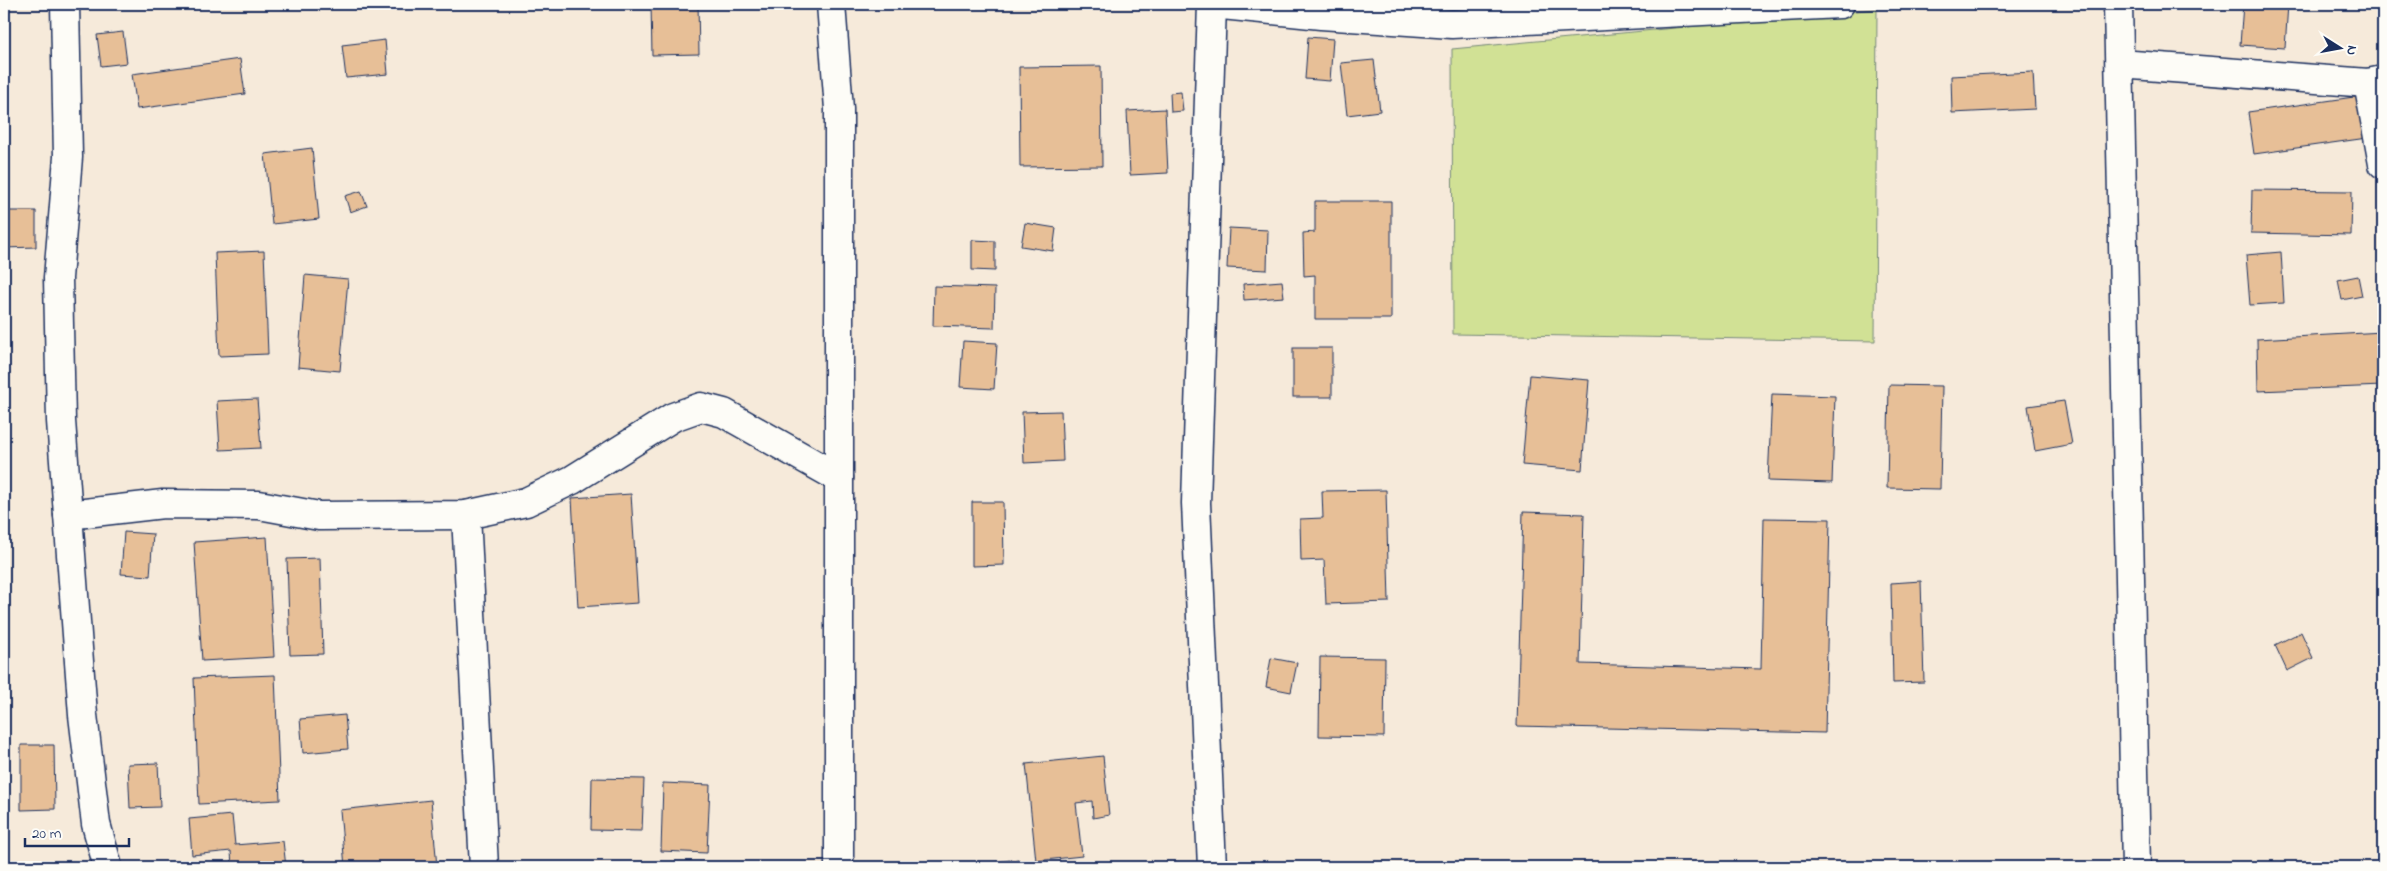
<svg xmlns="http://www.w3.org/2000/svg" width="2387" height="871" font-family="'Indie Flower',sans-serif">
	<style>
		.green { fill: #d1e195; stroke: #76887a }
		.building { fill: #e7bf97; stroke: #1b2f5e }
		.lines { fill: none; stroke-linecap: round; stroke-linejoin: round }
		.minor-casing { stroke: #1b2f5e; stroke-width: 31 }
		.minor { stroke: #fdfcf7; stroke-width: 28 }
	</style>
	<rect width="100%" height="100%" fill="#f6eada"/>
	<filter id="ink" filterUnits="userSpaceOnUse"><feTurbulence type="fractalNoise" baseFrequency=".02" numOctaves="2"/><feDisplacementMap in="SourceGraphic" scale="10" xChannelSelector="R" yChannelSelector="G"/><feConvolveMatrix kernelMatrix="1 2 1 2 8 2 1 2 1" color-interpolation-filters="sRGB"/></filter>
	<g filter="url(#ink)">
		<!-- green -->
		<path class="green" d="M1877,9l-2,332 -422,-7 -1,-285z"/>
		<!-- building -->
		<g class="building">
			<path d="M651,4h47l1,50 -47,1z"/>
			<path d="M2243,4h45l-3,44 -45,-3z"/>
			<path d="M123,32l4,31 -26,3 -4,-31z"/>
			<path d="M1308,37l25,2 -3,42 -25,-2z"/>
			<path d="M385,40l3,34 -42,4 -4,-33z"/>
			<path d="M240,59l5,35 -108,15 -5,-35z"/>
			<path d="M1374,60l6,51 -33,4 -6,-52z"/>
			<path d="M1101,66l1,100 -82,1 -1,-100z"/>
			<path d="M2033,72l2,37 -83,4 -1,-37z"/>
			<path d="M1181,92l2,19 -12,1 -1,-19z"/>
			<path d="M2361,96l6,42 -113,16 -6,-42z"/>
			<path d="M1165,109l3,64 -38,2 -3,-64z"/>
			<path d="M312,148l7,71 -47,5 -7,-70z"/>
			<path d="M2252,190l100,1 -1,44 -100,-2z"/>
			<path d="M361,191l6,15 -17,6 -5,-16z"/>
			<path d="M1315,201h76v118h-76v-44l-11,1 -1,-43 12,-1z"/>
			<path d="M4,211h32v36l-32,1z"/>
			<path d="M1025,223l31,5 -3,23 -32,-5z"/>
			<path d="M1229,228l39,2 -1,40 -40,-2z"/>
			<path d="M972,240l23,1v30l-23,-1z"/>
			<path d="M264,251l4,103 -49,2 -4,-103z"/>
			<path d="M2281,252l3,51 -34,2 -4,-50z"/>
			<path d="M305,275l43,4 -8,92 -42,-4z"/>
			<path d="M2358,276l4,20 -20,4 -4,-20z"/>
			<path d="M1282,281l2,16 -40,3 -1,-16z"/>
			<path d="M934,286l61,2 -1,40 -61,-2z"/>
			<path d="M2383,332v54l-125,5 -1,-52z"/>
			<path d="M963,341l34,2 -3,46 -34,-2z"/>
			<rect x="1293" y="348" width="39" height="49"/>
			<path d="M1530,375l59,5 -7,90 -60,-5z"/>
			<path d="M1889,385l53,1 -2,103 -53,-1z"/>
			<path d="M1772,394l63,2 -3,87 -64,-2z"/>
			<path d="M257,399l4,49 -41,2 -3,-49z"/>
			<path d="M2064,401l8,43 -37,7 -7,-45z"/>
			<path d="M1061,411l2,50 -39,2 -2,-51z"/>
			<path d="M1386,490l3,112 -63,2 -2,-44 -23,1 -1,-42 23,-1 -1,-27z"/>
			<path d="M631,494l7,109 -60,4 -6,-109z"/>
			<path d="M972,502h31l1,63 -32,1z"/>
			<path d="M1523,512l61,2 -4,150 181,5 3,-151 66,1 -5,214 -308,-7z"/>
			<path d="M124,532l29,2 -3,42 -29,-2z"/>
			<path d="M267,537l7,120 -72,4 -8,-119z"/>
			<path d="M320,558l3,96 -33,1 -3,-96z"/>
			<path d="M1921,581l3,101 -31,1 -2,-100z"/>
			<path d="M2301,632l12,26 -26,13 -12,-26z"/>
			<path d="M1320,657l65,1 -1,79 -65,-1z"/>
			<path d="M1271,658l26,5 -6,29 -25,-5z"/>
			<path d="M275,675l5,125 -81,4 -5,-126z"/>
			<path d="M345,715l3,34 -45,4 -3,-34z"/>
			<path d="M21,745h33l1,64 -34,1z"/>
			<path d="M1103,756l6,59 -16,3 -1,-17 -16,2 6,53 -46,5 -10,-97z"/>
			<path d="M158,763l2,44 -30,1 -2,-44z"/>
			<path d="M592,778l52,1 -2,52 -51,-1z"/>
			<path d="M663,783l47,2 -3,68 -46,-2z"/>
			<path d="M431,800l6,67h-92l-5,-57z"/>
			<path d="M232,815l3,30 48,-4 3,26h-54l-1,-16 -39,4 -3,-36z"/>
			<path d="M1018,859l1,8h-51v-1z"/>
		</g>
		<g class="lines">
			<!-- minor casing -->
			<g class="minor-casing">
				<g id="minor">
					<path d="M65,4l3,153 -10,121 3,143 22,294 13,109 12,43"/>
					<path d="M831,4l8,105v758"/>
					<path d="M1212,4l-16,499 16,364"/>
					<path d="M1212,4l109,11 131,9 388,-20"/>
					<path d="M2118,4l18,863"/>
					<path d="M2120,64l248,19 15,-3"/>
					<path d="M2368,83l15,81"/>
					<path d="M68,515l95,-11 96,1 60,11 147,-1 60,-13 46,-22 101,-63 28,-10 23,6 115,65"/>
					<path d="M466,515l18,352"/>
				</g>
			</g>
			<!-- minor -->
			<use href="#minor" class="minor"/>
		</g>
	</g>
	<!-- margin -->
	<rect width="2387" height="871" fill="none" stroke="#fdfcf7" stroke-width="20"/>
	<rect x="10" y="10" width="2367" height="851" fill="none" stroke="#1b2f5e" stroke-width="2" filter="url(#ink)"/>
	<!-- north arrow -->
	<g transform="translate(2340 48) rotate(101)" stroke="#fdfcf7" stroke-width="4" paint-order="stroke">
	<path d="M0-4L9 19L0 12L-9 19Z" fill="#1b2f5e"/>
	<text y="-8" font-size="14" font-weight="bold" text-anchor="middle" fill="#1b2f5e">N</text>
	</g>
	<!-- scale -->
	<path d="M25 838v8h104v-8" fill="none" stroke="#1b2f5e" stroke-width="2.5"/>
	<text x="32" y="838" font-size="15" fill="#1b2f5e" stroke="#fdfcf7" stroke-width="4" paint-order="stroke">20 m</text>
</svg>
